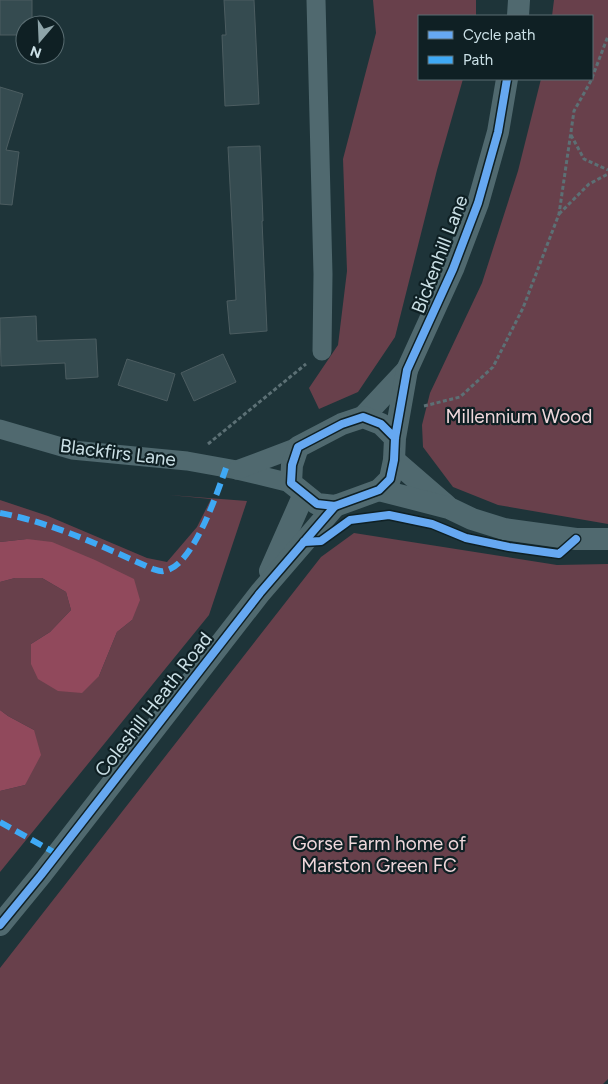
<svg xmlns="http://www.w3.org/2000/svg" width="608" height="1084" font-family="Figtree,sans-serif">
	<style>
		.green { fill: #68404b }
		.water { fill: #91495c }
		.building { fill: #354b50; stroke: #4c5d61 }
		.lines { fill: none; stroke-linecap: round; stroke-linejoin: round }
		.path { stroke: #5c7075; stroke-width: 3; stroke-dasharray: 4 2.5; stroke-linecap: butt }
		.minor { stroke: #50696f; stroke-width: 19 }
		.tertiary { stroke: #50696f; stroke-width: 22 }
		.quiet { stroke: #3fa9f5; stroke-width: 6; stroke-dasharray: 12 6; stroke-linecap: butt }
		.cycleway-casing { stroke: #0f2024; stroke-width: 11 }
		.cycleway { stroke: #66a8f1; stroke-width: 8 }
		.labels { text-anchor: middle; stroke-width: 4.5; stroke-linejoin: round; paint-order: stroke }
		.street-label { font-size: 19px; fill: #cbe0e6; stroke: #0f2024 }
		.park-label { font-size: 19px; fill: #f0d8dc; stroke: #0f2024 }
	</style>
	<rect width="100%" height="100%" fill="#1e3439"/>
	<!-- green -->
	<g class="green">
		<path d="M373,0h103v16h-57v63h44l-26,91 -42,167 -37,55 -39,17 -10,-21 29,-43 9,-74 -4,-112 33,-126z"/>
		<path d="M554,0h54v524l-110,-19 -45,-18 -30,-40 -1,-22 8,-32 52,-110 36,-112 23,-92h51v-63h-40z"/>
		<path d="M169,495l78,6 -38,114 -209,257v-81l25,-6 9,-55 -26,-14 -8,-6v-128l15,-4h27l24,14 5,18 -21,22 -19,12 68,32 18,-44 15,-12 -105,-81 -27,3v-42l48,16 99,42 20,4 30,-35 14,-28z"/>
		<path d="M354,533l203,32 51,-1v515l-5,5h-603v-116l321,-411z"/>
	</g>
	<!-- water -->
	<g class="water">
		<path d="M27,539l25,3 43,18 39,19 6,21 -8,20 -15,12 -18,44 -17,17 -24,-2 -20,-12 -7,-15v-20l19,-12 21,-22 -5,-18 -24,-14h-27l-15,4v-40z"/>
		<path d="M0,710l8,6 26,14 7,25 -16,30 -25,6z"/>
	</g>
	<!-- building -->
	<g class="building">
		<path d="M0,0h32v25h-7v10h-25z"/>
		<path d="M224,0h30l5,104 -34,2 -3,-71h4z"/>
		<path d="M0,87l23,7 -17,56 13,2 -7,53 -12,-1z"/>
		<path d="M260,146l3,75h-1l5,110 -37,3 -3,-33 9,-1 -8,-153z"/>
		<path d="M36,316l1,25 59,-2 2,38 -32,2 -1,-16 -64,3 -1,-48z"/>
		<path d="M223,354l13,28 -42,19 -13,-28z"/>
		<path d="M127,359l48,15 -8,27 -49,-16z"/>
	</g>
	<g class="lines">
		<!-- path -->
		<g class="path">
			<path d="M592,78l16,-42"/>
			<path d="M571,135l13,24 24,11"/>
			<path d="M559,214l30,-30 19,-10"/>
			<path d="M424,406l36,-9 33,-30 30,-59 36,-94 15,-103 18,-32"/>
			<path d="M208,444l98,-80"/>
		</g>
		<!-- minor -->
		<g class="minor">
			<path d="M316,0l7,274 -1,77"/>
			<path d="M0,429l72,21 115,11 50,9 54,13"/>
			<path d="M237,470l61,-23"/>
		</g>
		<!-- tertiary -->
		<g class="tertiary">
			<path d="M518,16l1,-16"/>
			<path d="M363,417l44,-47"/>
			<path d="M395,438l-14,-14 -18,-7 -21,7 -44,23 -6,18 -1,18 26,21 18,2 44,-16 11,-11 4,-19 1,-22 12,-68 46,-101 25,-66 20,-71 9,-53"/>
			<path d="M394,460l52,45"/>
			<path d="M379,490l70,18 23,11 32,10 72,10h32"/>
			<path d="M270,571l34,-77"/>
			<path d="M0,925l41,-50 219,-282 75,-87"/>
		</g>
		<!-- quiet -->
		<g class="quiet">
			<path d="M0,513c54,10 103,34 153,56 3,1 8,3 11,2 29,-4 53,-78 62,-103"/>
			<path d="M0,822l57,32"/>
		</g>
		<!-- cycleway casing -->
		<g class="cycleway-casing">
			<g id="cycleway">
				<path d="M395,438l-14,-14 -18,-7 -21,7 -44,23 -6,18 -1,18 26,21 18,2 44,-16 11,-11 4,-19 1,-22 12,-68 46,-101 25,-66 20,-71 9,-53"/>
				<path d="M304,542l17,-1 29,-21 39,-5 43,9 34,14 43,9 50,7 17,-15"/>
				<path d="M0,925l41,-50 219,-282 75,-87"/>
			</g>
		</g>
		<!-- cycleway -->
		<use href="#cycleway" class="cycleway"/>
	</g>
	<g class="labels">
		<!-- street labels -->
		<g class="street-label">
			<text transform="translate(439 254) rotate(-69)" y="7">Bickenhill Lane</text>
			<text transform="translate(118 452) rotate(7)" y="7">Blackfirs Lane</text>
			<text transform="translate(153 704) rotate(-52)" y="7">Coleshill Heath Road</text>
		</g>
		<!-- park labels -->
		<g class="park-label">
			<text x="519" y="423">Millennium Wood</text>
			<text x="379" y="850">Gorse Farm home of<tspan x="379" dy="22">Marston Green FC</tspan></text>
		</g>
	</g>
	<!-- legend -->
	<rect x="418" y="15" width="175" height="65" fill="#0f2024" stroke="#5a6d72"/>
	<rect x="428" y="31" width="25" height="8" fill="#66a8f1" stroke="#5a6d72"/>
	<text x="463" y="40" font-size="15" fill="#cbe0e6">Cycle path</text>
	<rect x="428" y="56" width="25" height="8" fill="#3fa9f5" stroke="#5a6d72"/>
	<text x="463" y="65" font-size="15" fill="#cbe0e6">Path</text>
	<!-- north arrow -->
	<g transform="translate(40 40) rotate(199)"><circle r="24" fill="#0f2024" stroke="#5a6d72"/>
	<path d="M0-4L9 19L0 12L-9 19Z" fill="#8ea4a9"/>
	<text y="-8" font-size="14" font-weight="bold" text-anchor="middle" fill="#cbe0e6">N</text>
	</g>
</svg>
